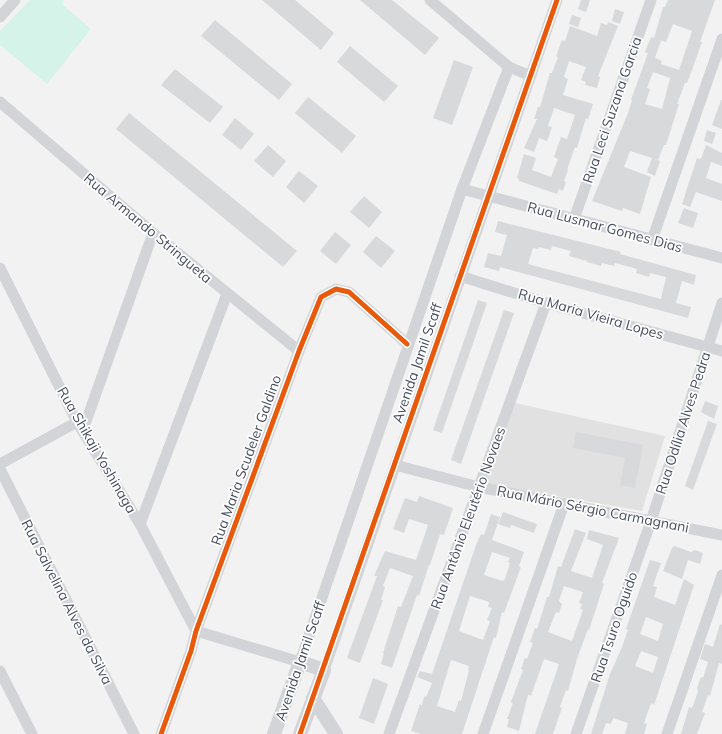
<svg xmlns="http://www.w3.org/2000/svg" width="722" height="734" font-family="Mulish,sans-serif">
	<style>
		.education { fill: #e1e1e2 }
		.green { fill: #d6f3e9 }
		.building { fill: #d8d9db; fill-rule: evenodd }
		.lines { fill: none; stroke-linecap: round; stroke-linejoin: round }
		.minor { stroke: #d3d4d8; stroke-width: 11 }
		.tertiary { stroke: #d3d4d8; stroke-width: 14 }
		.cycleway-casing { stroke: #fff; stroke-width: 8 }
		.cycleway { stroke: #e8590c; stroke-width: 5 }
		.labels { text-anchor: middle; stroke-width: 3.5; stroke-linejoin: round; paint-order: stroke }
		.street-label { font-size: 14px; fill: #474e61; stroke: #fff }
	</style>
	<rect width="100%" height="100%" fill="#f3f2f2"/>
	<!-- education -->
	<path class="education" d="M515,403l150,33 -23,75 -159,-28z"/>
	<!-- green -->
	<path class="green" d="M30,0h34l-2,4 29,25 -44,55 -47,-39v-14z"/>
	<!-- building -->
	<g class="building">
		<path d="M262,0h33l39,33 -13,17z"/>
		<path d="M360,0h32l47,38 -14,17z"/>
		<path d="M581,0h9l-4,12 -8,-3z"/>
		<path d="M668,0h47l-15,42h2l-6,17 -9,24h-2l-8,21h2l-13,41h-2l-6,15 -28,-9 -6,16 27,10 -11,37 -17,-6 -1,3 -30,-10 36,-88 4,-13h-1l17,-47 -3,-1 6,-15 3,1 9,-31h2zM673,24l19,7 -13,39 -18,-6 1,-3 -7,-3 6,-17 -5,-2 10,3zM653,72l17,6 -8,31 -17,-5 5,-15 -3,-1z"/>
		<path d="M615,9l9,3 -4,12 -8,-3z"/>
		<path d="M572,15l9,3 -3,9 -9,-3z"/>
		<path d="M215,20l77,64 -13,16 -78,-64z"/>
		<path d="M608,22l10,4 -20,50 2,1 -3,11 -12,-3 1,-3 -5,-2 5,-13 -17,-6 -5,16 4,2 -5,16 30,9 -5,15 -2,-1 -9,30 -2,-1 -8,23h1l-4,11 2,1 -3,9 -4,-2 -2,5 -38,-13v-2l-2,-1 7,-24 12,4 -4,12 19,7 7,-18 -4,-2 7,-20 6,2 8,-24 -21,-7 -6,18 4,1 -5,14 -8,-3 -5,14 -10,-4 13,-29h-3l4,-12h2l10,-34h2l6,-16 -2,-1 6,-16 3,1 5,-15 27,10 4,-13 6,2z"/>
		<path d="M350,46l48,40 -14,16 -47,-40z"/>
		<path d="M454,60l19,7 -21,58 -19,-7z"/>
		<path d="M175,69l48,38 -13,16 -49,-38z"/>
		<path d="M308,97l48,39 -14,17 -47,-40z"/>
		<path d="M721,100h1v29l-10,-4z"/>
		<path d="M129,113l168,138 -14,16 -167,-138z"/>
		<path d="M235,118l19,16 -13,16 -19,-15z"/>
		<path d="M707,130l9,3 -4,11 -8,-3z"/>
		<path d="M268,145l18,16 -13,16 -19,-16z"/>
		<path d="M706,145l16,8v13l-11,-4 -5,16 16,6v17l-26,-9 -6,15 -8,-3 15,-46 4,1z"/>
		<path d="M652,158l8,3 -5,15 -8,-4z"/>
		<path d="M299,171l19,15 -14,17 -18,-16z"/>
		<path d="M364,196l18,16 -13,16 -19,-16z"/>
		<path d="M684,208l14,5 -5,15 -15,-5z"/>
		<path d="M498,221l107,27 16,4 -1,2 76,21 -2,10 -12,-4 -6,22 15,4 -3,11 -188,-51 -1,4 -15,-4 4,-14 13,3 6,-21 -12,-3zM552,246l19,5 -2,5 18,5v1l14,4 1,-3 12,3 1,-3 22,6 -1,4 13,4 1,-4 16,4 -5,22 -133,-35 5,-16 5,1 1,-2 12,3z"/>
		<path d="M335,232l16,13 -15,19 -16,-13z"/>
		<path d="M376,236l19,15 -14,17 -18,-16z"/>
		<path d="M478,300l9,3 -45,130 -9,-3z"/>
		<path d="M504,310l10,3 -53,151 -10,-4z"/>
		<path d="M705,401l13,5 -4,13 -13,-7z"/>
		<path d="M708,421l9,3 -24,66 -8,-4z"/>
		<path d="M576,432l67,13 -8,43 -15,-3 5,-27 -52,-10z"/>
		<path d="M419,496l34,12 -9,27 -4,-1 -10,31h-1l-10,31 -2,-1 -25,73 -11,-4 3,-11h-1l15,-47 3,1 12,-31 -23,-8 -7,18 2,1 -4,13h2l-23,63 -13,-5 30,-82h-3l11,-25 31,9 12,-35 -19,-6 -5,14 -11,-4 12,-31 12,4z"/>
		<path d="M503,512l34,12 -3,9 -23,-8 -1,3 -12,-4z"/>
		<path d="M491,514l9,3 -8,23 32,12 -5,14 2,1 -17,46 -2,-1 -6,26 -2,-1 -32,97h-41l-10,-3 9,-27 2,1 2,-9 2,1 6,-14 -15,-6 3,-6 12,3 44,-129 5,-11 3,1zM492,552l18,6 -2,4 2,1 -5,16 -2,2 -19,-6zM470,596l19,6 -1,5 4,1 -5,12 3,1 -7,19 -24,-9zM451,660l18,6 -1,4h1l-8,31 -2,-1 -4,12 -18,-6z"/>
		<path d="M575,529l11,4 -15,38 21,7 11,-33 -16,-6 2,-9 30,8 -17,45 2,1 -15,46 -1,-1 -11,30 -9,32 -2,-1 -6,17 2,1 -9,26h-18l24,-70 -15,-5 -13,37 -3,-1 -9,36 -12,-4 2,-8h-2l6,-16 -2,-1 12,-32 -2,-1 4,-11 2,1 6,-16 -3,-1 5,-14 2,1 10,-32h2l9,-31 3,1zM564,586l19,6 -4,11 3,1 -2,5 3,1 -11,31 -24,-9 8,-20 3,1 3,-9 -3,-3z"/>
		<path d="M675,546l16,6 4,-2 8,3 -3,11 -12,-4 -6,19 -19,-8 9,-23z"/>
		<path d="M650,560l11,3 -8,23 4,1 -3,10 21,8 9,-26 10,6 -40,120 -3,-2 -7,20 3,1 -3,10h-19l3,-11 -15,-5 -2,6 -5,-1 -4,11h-11l19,-60 12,-27 6,-17 -2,-1zM646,617l17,7 -5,17 -18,-7zM641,651l17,6 -5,16 -18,-7z"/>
		<path d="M720,624l2,1v39l-3,-1 -9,33 -2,-1 -6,17 3,1 -8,21h-16l8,-27 3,1 6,-16 -1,-4 4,-11 2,1 5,-16 -8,-3 5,-15 8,3z"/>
		<path d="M373,678l15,6 -14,40 -15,-6z"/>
	</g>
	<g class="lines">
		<!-- minor -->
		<g class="minor">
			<path d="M430,0l79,67 22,9"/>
			<path d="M0,17l15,-17"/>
			<path d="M0,102l153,131 146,118"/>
			<path d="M462,189l260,69"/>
			<path d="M574,219l77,-219"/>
			<path d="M652,240l70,-201"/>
			<path d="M0,268l77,154 63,102 56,107 104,31 162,-473 47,-122"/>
			<path d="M460,276l86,27 176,48"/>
			<path d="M83,430l70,-197"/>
			<path d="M0,464l77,-42"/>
			<path d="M395,465l84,22 243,48"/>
			<path d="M0,469l134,265"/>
			<path d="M140,524l87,-230"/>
			<path d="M324,670l233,-670"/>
			<path d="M0,671l32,63"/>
			<path d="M161,734l30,-83 5,-20 103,-280 22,-54 15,-8 13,3 58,52"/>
			<path d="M389,734l157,-431"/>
			<path d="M483,734l81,-230"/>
			<path d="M576,734l75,-213 71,-218"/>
			<path d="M667,734l55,-159"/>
		</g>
		<!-- tertiary -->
		<g class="tertiary">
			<path d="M313,698l23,36"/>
			<path d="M274,734l26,-72 24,8 -24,64"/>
		</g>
		<!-- cycleway casing -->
		<g class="cycleway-casing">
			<g id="cycleway">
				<path d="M161,734l30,-83 5,-20 103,-280 22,-54 15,-8 13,3 58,52"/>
				<path d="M300,734l257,-734"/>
			</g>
		</g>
		<!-- cycleway -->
		<use href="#cycleway" class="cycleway"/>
	</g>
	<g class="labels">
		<!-- street labels -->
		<g class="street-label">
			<text transform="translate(612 110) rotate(-71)" y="5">Rua Leci Suzana Garcia</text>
			<text transform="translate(605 227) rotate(15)" y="5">Rua Lusmar Gomes Dias</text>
			<text transform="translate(148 228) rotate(40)" y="5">Rua Armando Stringueta</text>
			<text transform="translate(591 314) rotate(16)" y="5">Rua Maria Vieira Lopes</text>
			<text transform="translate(417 363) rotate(-71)" y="5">Avenida Jamil Scaff</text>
			<text transform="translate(683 423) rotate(-72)" y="5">Rua Odília Alves Pedra</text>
			<text transform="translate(97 450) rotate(60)" y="5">Rua Shikaji Yoshinaga</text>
			<text transform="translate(246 460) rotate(-70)" y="5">Rua Maria Scudeler Galdino</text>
			<text transform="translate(593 509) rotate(11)" y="5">Rua Mário Sérgio Carmagnani</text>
			<text transform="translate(468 518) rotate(-70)" y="5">Rua Antônio Eleutério Novaes</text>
			<text transform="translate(67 602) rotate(63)" y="5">Rua Salvelina Alves da Silva</text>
			<text transform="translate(614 627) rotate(-71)" y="5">Rua Tsuro Oguido</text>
			<text transform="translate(300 661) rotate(-71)" y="5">Avenida Jamil Scaff</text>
		</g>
	</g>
</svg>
